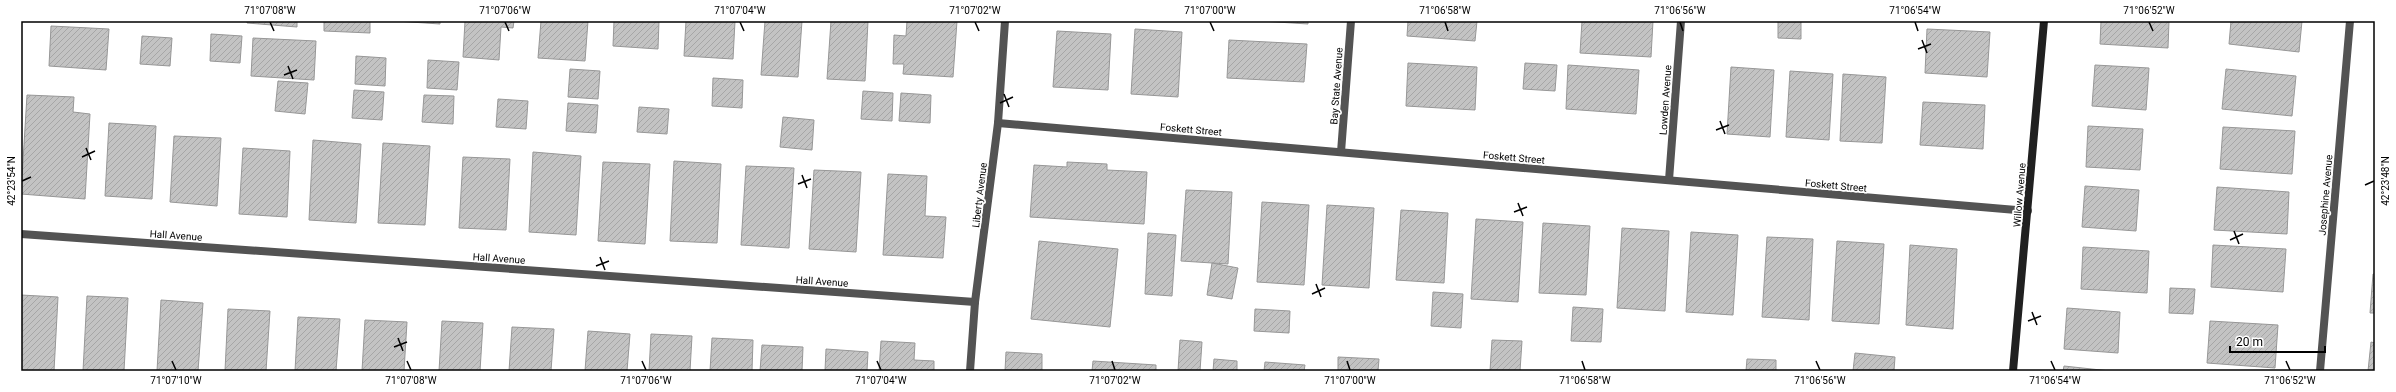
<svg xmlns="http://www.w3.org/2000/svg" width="2396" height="392" font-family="Roboto,sans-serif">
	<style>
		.building { fill: url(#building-hatch); stroke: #979797 }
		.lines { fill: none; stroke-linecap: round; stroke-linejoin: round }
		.street { stroke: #535353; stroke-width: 8 }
		.secondary { stroke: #202020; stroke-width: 8 }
		.ticks { fill: none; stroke: #000; stroke-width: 1.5 }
		.labels { text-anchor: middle; stroke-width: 3.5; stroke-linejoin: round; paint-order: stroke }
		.street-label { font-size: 10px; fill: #000; stroke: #fff }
		.neatline { fill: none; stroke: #000; stroke-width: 1.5 }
		.ticks-label { font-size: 10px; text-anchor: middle; fill: #000 }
	</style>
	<defs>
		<pattern id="building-hatch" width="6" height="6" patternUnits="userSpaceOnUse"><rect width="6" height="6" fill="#c3c3c3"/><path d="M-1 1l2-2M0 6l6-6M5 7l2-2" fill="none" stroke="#a6a6a6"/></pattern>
	</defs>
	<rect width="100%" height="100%" fill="#fff"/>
	<!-- building -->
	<g class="building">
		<path d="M247,21h50v6l-50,-4z"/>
		<path d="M324,21h46v12l-46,-2z"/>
		<path d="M396,21h44v3z"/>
		<path d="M465,21h49l-1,7 -12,-1 -2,33 -36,-3z"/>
		<path d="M541,21h47l-3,40 -47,-3z"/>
		<path d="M614,21h45l-1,28 -45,-3z"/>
		<path d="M686,21h49l-2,38 -49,-3z"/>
		<path d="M765,21h37l-4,56 -37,-2z"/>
		<path d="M831,21h37l-3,60 -38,-2z"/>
		<path d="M907,21h50l-4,56 -50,-3 1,-10h-11l1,-29 12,1z"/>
		<path d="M1261,21h47v3z"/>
		<path d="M1408,21h69l-2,20 -68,-5z"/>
		<path d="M1582,21h71l-2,36 -71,-4z"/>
		<path d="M1778,21h23v18l-23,-1z"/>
		<path d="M2101,21h68l-1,27 -68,-4z"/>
		<path d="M2231,21h71l-3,31 -70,-8z"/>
		<path d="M51,26l58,3 -3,41 -57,-4z"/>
		<path d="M1135,29l47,3 -4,65 -47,-3z"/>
		<path d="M1927,29l63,3 -3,45 -62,-4z"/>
		<path d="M1057,31l54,3 -3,56 -55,-3z"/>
		<path d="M211,34l31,2 -2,27 -30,-2z"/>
		<path d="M142,36l30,2 -2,28 -30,-2z"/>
		<path d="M253,38l63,3 -2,39 -63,-4z"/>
		<path d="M1229,40l78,4 -3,38 -77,-4z"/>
		<path d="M356,56l30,2 -1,28 -30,-2z"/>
		<path d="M428,60l31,2 -2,28 -30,-2z"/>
		<path d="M1408,63l69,4 -2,43 -69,-4z"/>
		<path d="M1525,63l32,2 -2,26 -32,-2z"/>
		<path d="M1568,65l71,5 -3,44 -70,-5z"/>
		<path d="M2095,65l54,3 -3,42 -54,-4z"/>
		<path d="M1731,67l43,3 -4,67 -43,-3z"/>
		<path d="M570,69l30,2 -2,28 -30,-2z"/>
		<path d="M2226,69l70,7 -4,40 -70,-7z"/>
		<path d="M1790,71l43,3 -4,66 -43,-3z"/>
		<path d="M1843,74l43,3 -4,66 -42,-2z"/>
		<path d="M713,78l30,2 -1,28 -30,-2z"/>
		<path d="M278,81l30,2 -3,31 -30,-3z"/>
		<path d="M354,90l30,2 -2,28 -30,-2z"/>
		<path d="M863,91l30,2 -1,28 -31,-2z"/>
		<path d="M901,93l30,2 -1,28 -31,-2z"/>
		<path d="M27,95l47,2 -1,15 17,2 -5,85 -64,-5z"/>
		<path d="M424,95l30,1 -1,28 -31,-2z"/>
		<path d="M498,99l30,2 -2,28 -30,-2z"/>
		<path d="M1923,102l62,3 -2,44 -63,-4z"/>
		<path d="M568,103l30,2 -2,28 -30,-2z"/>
		<path d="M639,107l30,2 -2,25 -30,-2z"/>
		<path d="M783,117l31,3 -2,30 -32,-3z"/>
		<path d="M109,123l47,3 -4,73 -47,-3z"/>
		<path d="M2088,126l55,3 -3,41 -54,-3z"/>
		<path d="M2223,127l72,4 -3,43 -72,-5z"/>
		<path d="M174,136l47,2 -4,68 -47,-4z"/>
		<path d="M313,140l48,4 -5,79 -47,-3z"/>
		<path d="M383,143l47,3 -5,79 -47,-2z"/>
		<path d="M243,148l47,3 -3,66 -48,-3z"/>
		<path d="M533,152l48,4 -5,79 -47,-3z"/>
		<path d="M463,157l47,2 -4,71 -47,-2z"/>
		<path d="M674,161l47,3 -4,79 -47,-2z"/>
		<path d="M603,162l47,2 -5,80 -47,-3z"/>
		<path d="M1067,162l40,2v6l40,2 -3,52 -114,-7 4,-52 33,2z"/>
		<path d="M746,166l48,2 -5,80 -48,-3z"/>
		<path d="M814,170l47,2 -5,80 -47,-3z"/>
		<path d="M888,174l39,2 -2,40 21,1 -3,41 -60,-3z"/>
		<path d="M2085,186l54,4 -3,41 -54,-4z"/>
		<path d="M2217,187l72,5 -2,42 -73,-4z"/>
		<path d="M1186,190l46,2 -4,72 -47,-3z"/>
		<path d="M1262,202l47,3 -5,80 -47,-3z"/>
		<path d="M1327,205l47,3 -5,80 -47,-3z"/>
		<path d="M1401,210l47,3 -4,70 -48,-3z"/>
		<path d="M1476,219l47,3 -5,80 -47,-3z"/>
		<path d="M1543,223l47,3 -4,69 -47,-2z"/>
		<path d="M1622,228l47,3 -4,80 -48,-3z"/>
		<path d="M1691,232l47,3 -5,80 -47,-3z"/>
		<path d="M1148,233l28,2 -4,61 -27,-2z"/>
		<path d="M1767,237l46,2 -4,81 -47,-3z"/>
		<path d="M1039,241l79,8 -8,78 -79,-8z"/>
		<path d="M1837,241l47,3 -5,80 -47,-3z"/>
		<path d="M1910,245l47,4 -4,80 -47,-4z"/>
		<path d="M2213,245l73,4 -3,43 -72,-5z"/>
		<path d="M2083,247l66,4 -2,42 -66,-4z"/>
		<path d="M1212,263l26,5 -6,31 -25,-4z"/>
		<path d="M2373,274h2v39h-5z"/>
		<path d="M2170,288l25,1 -2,25 -24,-1z"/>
		<path d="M1433,292l30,2 -2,34 -30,-2z"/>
		<path d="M21,295l37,2 -4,74h-33z"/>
		<path d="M87,296l41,2 -4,73h-41z"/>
		<path d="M161,300l42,3 -5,68h-41z"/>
		<path d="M1573,307l30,2 -2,33 -30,-1z"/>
		<path d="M2067,308l53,4 -2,41 -54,-4z"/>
		<path d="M228,309l42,2 -4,60h-41z"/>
		<path d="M1255,309l35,2 -1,22 -35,-2z"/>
		<path d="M298,317l42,2 -4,52h-41z"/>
		<path d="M365,320l42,2 -3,49h-42z"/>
		<path d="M442,321l41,2 -3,48h-41z"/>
		<path d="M2210,321l68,4 -3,43 -68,-5z"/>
		<path d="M512,327l42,2 -3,42h-42z"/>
		<path d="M588,331l42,3 -3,37h-42z"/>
		<path d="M651,334l41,2 -2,35h-41z"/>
		<path d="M712,338l41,2 -1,31h-42z"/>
		<path d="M1180,340l22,2 -2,29h-22z"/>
		<path d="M1492,340l30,1 -2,30h-30z"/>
		<path d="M881,341l34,2 -1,17 20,1v10h-55z"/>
		<path d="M2371,342l4,1v28h-7z"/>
		<path d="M762,345l41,2 -1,24h-42z"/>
		<path d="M826,349l42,3 -1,19h-42z"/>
		<path d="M1006,352l36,2v17h-37z"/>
		<path d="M1855,353l40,4 -1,14h-41z"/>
		<path d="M1338,357l41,2 -1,12h-40z"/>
		<path d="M1214,359l23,2v10h-24z"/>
		<path d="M1747,359l29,1v11h-30z"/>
		<path d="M1093,361l63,4v6h-64z"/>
		<path d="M1265,362l40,3 -1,6h-40z"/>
		<path d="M2064,366l46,5h-47z"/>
	</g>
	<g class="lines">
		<!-- street -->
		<g class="street">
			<path d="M998,123l1030,88"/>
			<path d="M1341,152l10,-131"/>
			<path d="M1669,180l12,-159"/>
			<path d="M21,234l954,68"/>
			<path d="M970,371l5,-69 23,-179 7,-102"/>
			<path d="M2320,371l30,-350"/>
		</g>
		<!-- secondary -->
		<path class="secondary" d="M2013,371l31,-350"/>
	</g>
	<!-- ticks -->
	<path class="ticks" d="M270,22l4,9M505,22l4,9M740,22l4,9M975,22l4,9M1210,22l4,9M1445,22l3,9M1680,22l3,9M1915,22l3,9M2149,22l4,9M1922,40l5,13M1918,49l13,-5M288,66l5,13M284,75l13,-5M1004,94l5,13M1000,103l13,-6M1720,121l5,13M1716,130l13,-5M86,148l5,12M82,157l13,-6M802,175l5,13M22,181l9,-4M798,184l13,-5M2365,185l9,-4M1518,203l5,13M1514,212l13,-5M2234,231l5,13M2230,240l13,-6M600,257l5,13M596,266l13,-5M1316,284l5,13M1312,294l13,-6M2032,312l5,13M2028,321l13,-5M398,338l5,13M394,347l13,-5M172,361l4,9M407,361l4,9M642,361l4,9M877,361l4,9M1112,361l3,9M1347,361l3,9M1582,361l3,9M1816,361l4,9M2051,361l4,9M2286,361l4,9"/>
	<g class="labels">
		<!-- street labels -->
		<g class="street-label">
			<text transform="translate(1336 86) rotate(-86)" y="4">Bay State Avenue</text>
			<text transform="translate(1665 100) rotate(-86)" y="4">Lowden Avenue</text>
			<text transform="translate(1191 129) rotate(5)" y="4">Foskett Street</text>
			<text transform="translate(1514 157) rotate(5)" y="4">Foskett Street</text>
			<text transform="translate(1836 185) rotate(5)" y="4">Foskett Street</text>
			<text transform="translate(979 195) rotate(-83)" y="4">Liberty Avenue</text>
			<text transform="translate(2019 195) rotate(-85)" y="4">Willow Avenue</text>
			<text transform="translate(2325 195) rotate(-85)" y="4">Josephine Avenue</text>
			<text transform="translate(176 235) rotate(4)" y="4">Hall Avenue</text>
			<text transform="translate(499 258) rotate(4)" y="4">Hall Avenue</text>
			<text transform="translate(822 281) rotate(4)" y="4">Hall Avenue</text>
		</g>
	</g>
	<!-- border -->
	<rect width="2396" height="392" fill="none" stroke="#ffffff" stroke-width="44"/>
	<!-- scale -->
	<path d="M2230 346v6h95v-6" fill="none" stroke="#000000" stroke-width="2"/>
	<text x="2236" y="346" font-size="12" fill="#000000" stroke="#ffffff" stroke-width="3" paint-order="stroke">20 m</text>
	<rect x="22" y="22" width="2352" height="348" class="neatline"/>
	<g class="ticks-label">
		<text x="270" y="14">71°07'08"W</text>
		<text x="505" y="14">71°07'06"W</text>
		<text x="740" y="14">71°07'04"W</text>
		<text x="975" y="14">71°07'02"W</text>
		<text x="1210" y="14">71°07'00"W</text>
		<text x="1445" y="14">71°06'58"W</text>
		<text x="1680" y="14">71°06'56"W</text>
		<text x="1915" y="14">71°06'54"W</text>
		<text x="2149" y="14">71°06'52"W</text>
		<text transform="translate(11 181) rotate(-90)" y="4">42°23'54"N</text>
		<text transform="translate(2385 181) rotate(-90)" y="4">42°23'48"N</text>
		<text x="176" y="384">71°07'10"W</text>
		<text x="411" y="384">71°07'08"W</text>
		<text x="646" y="384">71°07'06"W</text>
		<text x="881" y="384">71°07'04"W</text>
		<text x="1115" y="384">71°07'02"W</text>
		<text x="1350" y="384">71°07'00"W</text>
		<text x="1585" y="384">71°06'58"W</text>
		<text x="1820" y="384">71°06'56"W</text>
		<text x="2055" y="384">71°06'54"W</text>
		<text x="2290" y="384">71°06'52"W</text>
	</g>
</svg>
